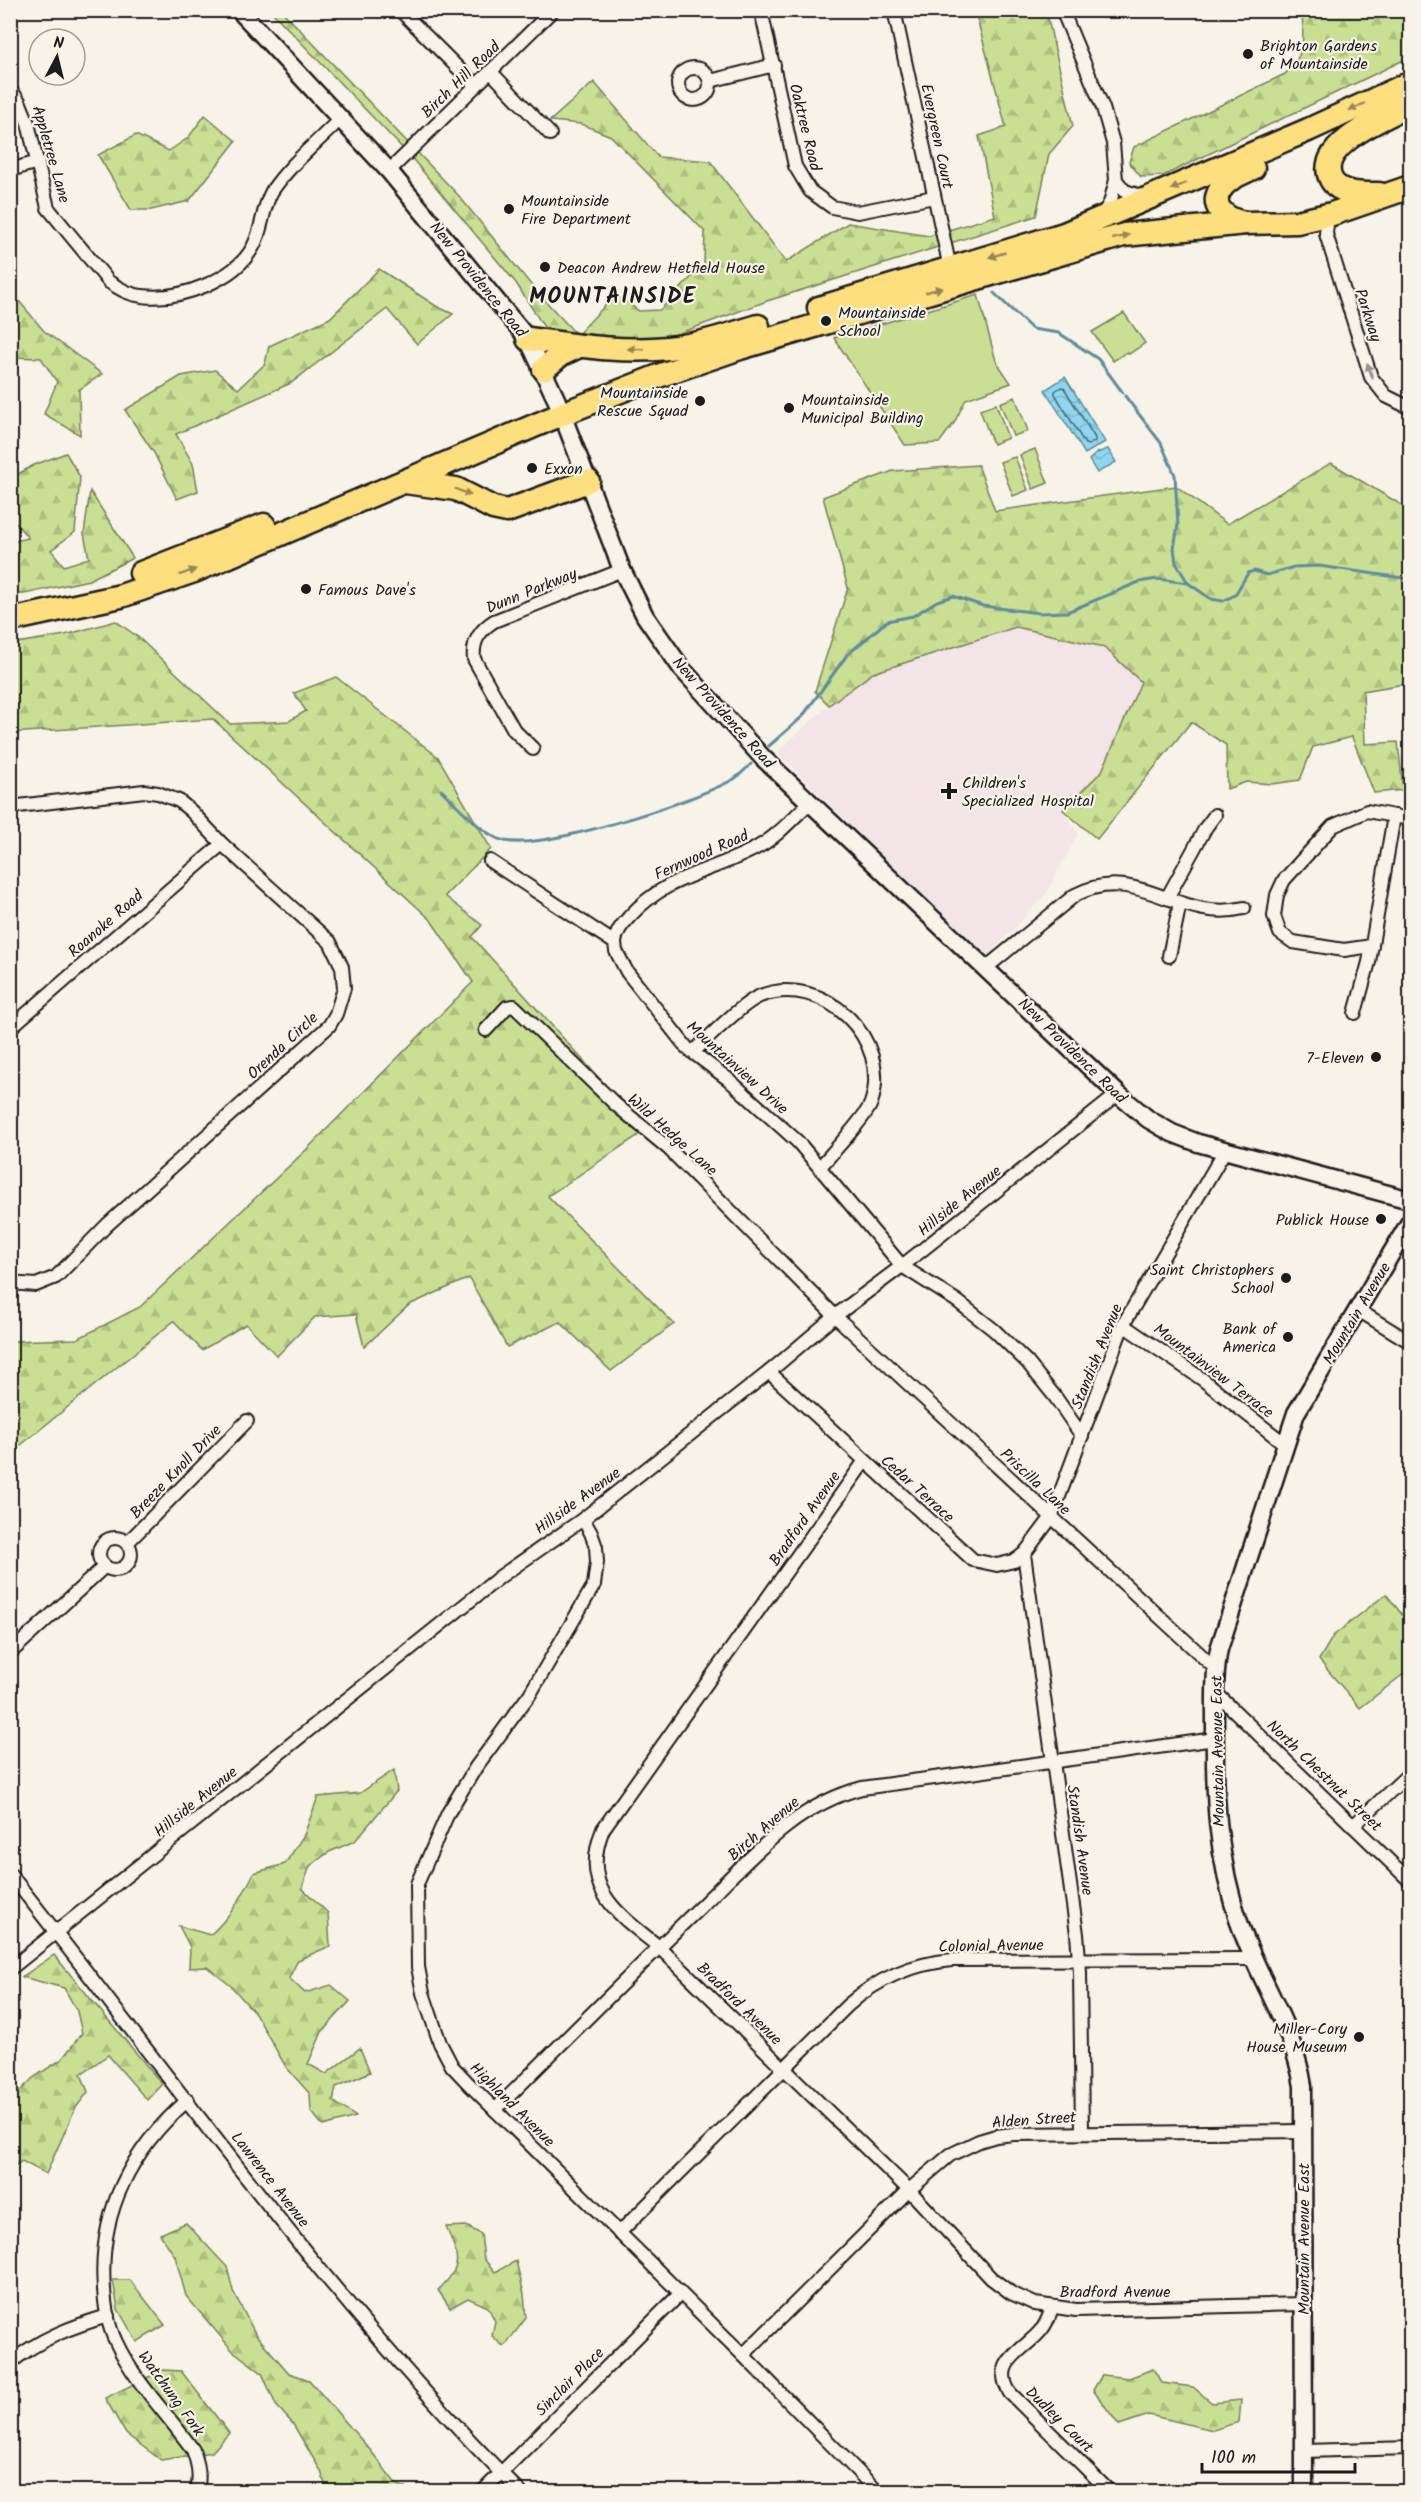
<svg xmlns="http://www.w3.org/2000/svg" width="1421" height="2502" font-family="Kalam,sans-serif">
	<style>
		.built { fill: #f3e4e8 }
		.forest { fill: url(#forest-firs); stroke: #747e58; stroke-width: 1.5 }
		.pitch { fill: #cbdf94; stroke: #747e58; stroke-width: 1.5 }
		.water { fill: url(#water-waves); stroke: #618c9b; stroke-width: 1.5 }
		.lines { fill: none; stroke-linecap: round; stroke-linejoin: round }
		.shore { stroke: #4a6771; stroke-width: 1.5 }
		.stream { stroke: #618c9b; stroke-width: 3 }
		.street-casing { stroke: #1c1c1c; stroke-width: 16 }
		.secondary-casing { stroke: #1c1c1c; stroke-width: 21 }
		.highway-casing { stroke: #1c1c1c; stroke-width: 27 }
		.street { stroke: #f7f3e8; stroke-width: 12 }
		.secondary { stroke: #f7f3e8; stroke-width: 16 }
		.highway { stroke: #fedf80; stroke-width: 22 }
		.oneway { fill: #988753 }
		.oneway2 { fill: #94928c }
		.poi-dot { fill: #1c1c1c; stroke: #f7f3e8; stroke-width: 2 }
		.labels { text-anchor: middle; stroke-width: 4.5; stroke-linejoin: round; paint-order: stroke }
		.poi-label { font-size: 16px; fill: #1c1c1c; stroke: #f7f3e8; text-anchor: start }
		.street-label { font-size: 16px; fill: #1c1c1c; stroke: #f7f3e8 }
		.district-label { font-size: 22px; font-weight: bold; letter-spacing: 1.5px; fill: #1c1c1c; stroke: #f7f3e8 }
	</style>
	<defs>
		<pattern id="forest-firs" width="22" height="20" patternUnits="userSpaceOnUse" patternTransform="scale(1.5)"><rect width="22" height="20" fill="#cbdf94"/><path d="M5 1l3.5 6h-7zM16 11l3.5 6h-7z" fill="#aebf7f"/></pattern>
		<pattern id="water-waves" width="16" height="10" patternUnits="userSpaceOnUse" patternTransform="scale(1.5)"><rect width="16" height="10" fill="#8fd7f0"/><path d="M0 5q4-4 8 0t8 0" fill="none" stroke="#7bb8cd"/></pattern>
	</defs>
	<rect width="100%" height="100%" fill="#f7f3e8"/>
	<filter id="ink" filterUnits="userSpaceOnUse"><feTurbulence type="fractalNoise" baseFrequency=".0167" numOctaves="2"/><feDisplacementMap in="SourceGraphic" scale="12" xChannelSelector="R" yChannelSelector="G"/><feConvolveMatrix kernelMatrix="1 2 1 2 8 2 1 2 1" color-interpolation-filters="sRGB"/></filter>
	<g filter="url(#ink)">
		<!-- built -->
		<path class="built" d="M1016,627l88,20 37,35 -39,89 -39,39 15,24 -32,60 -61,65 -208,-207 52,-47 43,-32z"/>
		<!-- forest -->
		<g class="forest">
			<path d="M271,11h11l177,185 77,95 41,44 39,-41 23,17 21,-1 44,-46 1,-32 -94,-96 -30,-12 -31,-3 44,-39 64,75 52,4 76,101 62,-39 81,13 66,-20 -16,-80 27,-9 -31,-116h71l27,115 -24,28 -13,62 -269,85 -109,40 -107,-3 -35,-55 -106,-127z"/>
			<path d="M1302,11h70l4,4 34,-4v46l-247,119 -22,1 -12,-15 5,-15 151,-73c22,-20 18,-36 17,-63z"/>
			<path d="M205,115l31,26 -47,60 -38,9h-20l-33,-55 38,-20 33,16 19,-13z"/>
			<path d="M379,269l57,37 17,8 -36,30 -30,-35 -96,74 -115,51 17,30 5,27 -21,8 -23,-46 -29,-43 56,-34 34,-6 23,19 27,-25 4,-18 61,-28z"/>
			<path d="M14,295l30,36 58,43 -23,16 1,45 -36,-21 13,-32 -16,-24 -30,-1v-56z"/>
			<path d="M66,453l14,24 -5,55 -24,18 13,16 25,-8 -5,-24 6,-43 43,67 -44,22 -65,14h-13v-52l17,-4 -17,-21v-39l23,-13z"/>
			<path d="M1331,463l79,47v173l-47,8 2,53 33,-2 5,48 -29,3 -22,-56 -39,10 -13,33 -28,4 -26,-2 -19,7 -1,-44 -35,-23 -94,117 -34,-29 39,-39 39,-89 -37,-35 -88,-20 -143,46 -44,32 -14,-14 33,-103 -25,-91 70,-26 85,-6 17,46 181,-25 51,38z"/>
			<path d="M116,621l23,17 91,86 59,-3 17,-10 -12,-18 42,-16 102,80 53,92 -46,47 37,29 -10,12 174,193 -98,66 126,128 -63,47 -51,-49 -53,25 -38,-69 -60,27 -45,42 -8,-33 -41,3 -38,39 -31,-32 -44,26 -28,-29 -163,132v-112l66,-2 63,-32 165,-156 168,-169 -43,-63 -217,-200 -202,14v-89l54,-9z"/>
			<path d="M1386,1594l24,31v44l-50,39 -41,-48 14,-24z"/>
			<path d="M394,1770l3,21 -42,50 -26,11 -19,14 -8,22 26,25 2,33 -32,14 -9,18 16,15 26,-8 19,16 -28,31 -14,32 18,10 34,-26 10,24 -34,15 -3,14 23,16 -33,9 -12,-15 -1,-17 -24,-27 -31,-54 -24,-27 -24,-19 -18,1 1,-21 -11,-21 31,9c20,-18 32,-38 44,-62l31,-9 19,-29 14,-38 42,-4z"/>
			<path d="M54,1955l108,129 -15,16 -39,-45 -27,19 7,18 -13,17 -29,65 -24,-13 -11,7 -1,-73 5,1 18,-18 29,-19 20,-26 -5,-22 -13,-23 -42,-11z"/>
			<path d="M186,2223l41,44 6,24 23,44 33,38 20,7 62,71 25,33 17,7h-86l-6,-20 -28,-47 -17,-19 -14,-32 -30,-23 -46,-54 -11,-40 -15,-22z"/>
			<path d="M466,2226l15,8 3,25 11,13 21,-11 8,33 2,24 -22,29 -12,-11 3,-15 -7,-14 -20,-9 -18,10 -12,-18c26,-24 21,-33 8,-63z"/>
			<path d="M113,2280h17l35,45 -28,17 -19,-33z"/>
			<path d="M1153,2369l9,14 31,4 19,16 29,-3 -2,22 -26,8 -64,-15 -30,10 -26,-35 9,-15 27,3z"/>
			<path d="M163,2370l18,1 48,62 -17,19 -51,8 -35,-26 -21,-36z"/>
		</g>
		<!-- pitch -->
		<g class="pitch">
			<path d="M978,295l18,66 15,22 -45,16 -12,24 -15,20 -34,2 -71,-107z"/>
			<path d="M1124,313l21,30 -16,11 -2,-2 -14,9 -21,-29z"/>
			<path d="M1015,397l13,34 -15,5 -13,-33z"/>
			<path d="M996,404l12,34 -15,6 -13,-34z"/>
			<path d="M1035,449l13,34 -15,6 -13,-34z"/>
			<path d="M1015,457l13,33 -15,6 -13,-34z"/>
		</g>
		<!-- water -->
		<g class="water">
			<path d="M1065,377l40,65 -20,12 -40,-64z"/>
			<path d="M1108,449l8,13 -19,11 -8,-13 8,-7z"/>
		</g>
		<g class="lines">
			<!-- shore -->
			<path class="shore" d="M1061,387l3,1 31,50v3l-6,4 -4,-1 -30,-50v-3z"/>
			<!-- stream -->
			<g class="stream">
				<path d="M994,293l38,36 27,4 39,26 25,34"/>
				<path d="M1125,396l36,47 14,32 3,50 -4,23 2,15 12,20"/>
				<path d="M769,746l33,-29 45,-62 40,-34 26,-5 24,-15 16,-5 30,10 56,7 28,-1 72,-30 18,-3 31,4 23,16 12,2 12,-6 13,-22 6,-2 13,4 27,-8 25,-1 91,13"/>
				<path d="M441,790c16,14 43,47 64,51 41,9 190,-40 229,-62 6,-4 12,-10 17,-15"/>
			</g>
			<!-- street casing -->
			<g class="street-casing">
				<g id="street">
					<path d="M400,10l76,76"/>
					<path d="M761,10l34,156 15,25 22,16 26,5 76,-15"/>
					<path d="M894,10l56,258"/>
					<path d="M1062,10l41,98 10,35 3,37 -6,23 -8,13"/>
					<circle cx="694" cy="84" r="16"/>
					<path d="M491,72l59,62"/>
					<path d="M710,81l64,-16"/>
					<path d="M10,89l9,12 9,22 20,85 61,74c10,6 20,13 33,14 37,5 93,-16 111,-49 10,-18 9,-39 19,-56 17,-26 48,-51 69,-73"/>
					<path d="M10,170l28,-8"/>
					<path d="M389,171l164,-161"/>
					<path d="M1116,180l9,11 19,6"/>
					<path d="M1332,214l-5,10 -1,10 45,143 15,19 24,12"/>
					<path d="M533,749l-19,-19 -40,-71c-2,-18 6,-29 20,-38l128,-51"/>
					<path d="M10,807l134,-16 14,2 21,8 12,10 31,33 108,98 12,25 2,21 -8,26 -7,12 -222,199 -51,52 -20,8 -26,-2"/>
					<path d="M490,861l125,82 1,8 11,21 60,76 41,31 70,63 104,124 55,35 37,29 33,32 29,36 26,38"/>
					<path d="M1167,898l39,-71 9,-12"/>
					<path d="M615,943c1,-12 8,-19 15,-27 38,-42 81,-43 128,-69 20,-11 36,-30 52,-45"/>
					<path d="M1372,946l-28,4 -51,-8 -13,-9 -6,-17 3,-21 7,-15 49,-54 34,-15 43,8"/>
					<path d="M1169,956l11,-53"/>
					<path d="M987,967l88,-72c63,-33 104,29 169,13"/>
					<path d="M1355,1013l14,-51 25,-146"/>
					<path d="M10,1028l212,-184"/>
					<path d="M486,1030l21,-23 7,-1 101,98 54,45 166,167 381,353"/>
					<path d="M693,1052c17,-15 48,-48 67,-56 63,-24 133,43 111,107 -4,13 -40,51 -51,64"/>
					<path d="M1358,1310l52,32"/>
					<path d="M1123,1325l79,54 83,65"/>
					<path d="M769,1372l204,188 24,5 17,-4 10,-7 27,-36 72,-193 101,-173"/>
					<path d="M864,1462l-261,367c-24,60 14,84 56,118l250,243 82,88 20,15 24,11 41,6 227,-6"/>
					<path d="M583,1519l8,14 5,14 1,15 -3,23 -64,109 -54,73 -28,46 -31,71 1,83 5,26 17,50 12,23 17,18 274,271 135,137"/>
					<circle cx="115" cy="1554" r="16"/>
					<path d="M127,1543l120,-122"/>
					<path d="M1024,1554l53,380 3,38 2,160"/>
					<path d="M10,1653l95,-87"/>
					<path d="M1216,1693l194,188"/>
					<path d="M1353,1826l57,-53"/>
					<path d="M10,1874c165,208 322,430 510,618"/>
					<path d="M10,1969l491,-393 82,-57 186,-147 66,-56 67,-50 216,-172"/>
					<path d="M188,2100c-57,49 -90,113 -84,189 1,17 4,37 12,53 19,41 52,72 77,108 5,13 8,29 3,42"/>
					<path d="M495,2110c65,-65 131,-131 198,-196 51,-48 98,-108 169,-126l353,-49"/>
					<path d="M619,2233l228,-227c31,-28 64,-42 105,-46l301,-1"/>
					<path d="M1052,2308c-3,8 -5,15 -10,21 -17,22 -52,32 -32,64l100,99"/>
					<path d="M743,2355l166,-165 41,-35 29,-14 17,-5 17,-2 290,-3"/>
					<path d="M10,2363c29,-24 63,-37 98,-47"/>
					<path d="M1304,2451l106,-3"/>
					<path d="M482,2492l198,-198"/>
				</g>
			</g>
			<!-- secondary casing -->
			<g class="secondary-casing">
				<g id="secondary">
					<path d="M239,10l150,161 139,168 29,62 65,169 23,46 37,53 81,89 355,336 30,25 24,14 26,10 212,57"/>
					<path d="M1304,2492l-1,-406c-9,-58 -44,-106 -63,-161 -23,-66 -26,-130 -25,-199 0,-26 -1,-51 4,-77l77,-236 114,-191"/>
				</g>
			</g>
			<!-- highway casing -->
			<g class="highway-casing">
				<g id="highway">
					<path d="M1379,194c-15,0 -38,1 -47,-13 -21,-35 56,-65 78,-76"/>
					<path d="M1245,223c-18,-3 -39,-17 -22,-37 7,-9 20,-13 30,-18"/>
					<path d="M819,308l245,-74 244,-104 102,-47"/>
					<path d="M528,339c45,6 94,14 140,9 31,-3 61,-13 90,-22"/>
					<path d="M544,369l16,-14 19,-9"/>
					<path d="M405,482l51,7 37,19 14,3 81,-30"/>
					<path d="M141,573l123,-48"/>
					<path d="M10,620l111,-24 73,-25 368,-157 99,-39 79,-27 384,-113 122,-12 51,-1 35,-8 78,-27"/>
				</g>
			</g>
			<!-- street -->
			<use href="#street" class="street"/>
			<!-- secondary -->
			<use href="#secondary" class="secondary"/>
			<!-- highway -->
			<use href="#highway" class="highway"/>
		</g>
		<!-- one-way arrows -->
		<defs><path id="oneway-solid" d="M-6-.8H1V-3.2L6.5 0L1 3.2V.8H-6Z" transform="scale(1.5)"/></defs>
		<g class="oneway">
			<use href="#oneway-solid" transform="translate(1357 107) rotate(155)"/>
			<use href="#oneway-solid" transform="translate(1179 186) rotate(157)"/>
			<use href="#oneway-solid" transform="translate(1121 237) rotate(-13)"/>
			<use href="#oneway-solid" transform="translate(997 255) rotate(164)"/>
			<use href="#oneway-solid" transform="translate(934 290) rotate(-16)"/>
			<use href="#oneway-solid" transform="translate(636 349) rotate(-178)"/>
			<use href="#oneway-solid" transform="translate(463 492) rotate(23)"/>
			<use href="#oneway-solid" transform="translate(188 572) rotate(-20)"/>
		</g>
		<use class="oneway2" href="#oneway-solid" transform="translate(1370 371) rotate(-110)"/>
	</g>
	<!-- markers -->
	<g class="poi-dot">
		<circle cx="1248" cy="54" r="6"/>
		<circle cx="509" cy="209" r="6"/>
		<circle cx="545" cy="267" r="6"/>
		<circle cx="826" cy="321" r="6"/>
		<circle cx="700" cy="401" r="6"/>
		<circle cx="789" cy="408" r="6"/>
		<circle cx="532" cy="468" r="6"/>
		<circle cx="306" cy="589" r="6"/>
		<path d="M946 782h6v6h6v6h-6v6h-6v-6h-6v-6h6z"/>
		<circle cx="1376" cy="1057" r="6"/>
		<circle cx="1381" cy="1219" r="6"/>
		<circle cx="1286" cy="1278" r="6"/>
		<circle cx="1288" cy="1337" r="6"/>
		<circle cx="1359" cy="2037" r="6"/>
	</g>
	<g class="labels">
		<!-- poi labels -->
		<g class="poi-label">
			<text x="1260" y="51">Brighton Gardens<tspan x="1260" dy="18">of Mountainside</tspan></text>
			<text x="521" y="206">Mountainside<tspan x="521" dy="18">Fire Department</tspan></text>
			<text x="557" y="273">Deacon Andrew Hetfield House</text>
			<text x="838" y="318">Mountainside<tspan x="838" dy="18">School</tspan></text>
			<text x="688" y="398" text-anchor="end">Mountainside<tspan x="688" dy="18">Rescue Squad</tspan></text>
			<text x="801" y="405">Mountainside<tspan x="801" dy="18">Municipal Building</tspan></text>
			<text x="544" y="474">Exxon</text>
			<text x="318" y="595">Famous Dave's</text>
			<text x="962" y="788">Children's<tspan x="962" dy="18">Specialized Hospital</tspan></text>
			<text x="1364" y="1063" text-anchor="end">7-Eleven</text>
			<text x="1369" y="1225" text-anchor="end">Publick House</text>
			<text x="1274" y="1275" text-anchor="end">Saint Christophers<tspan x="1274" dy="18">School</tspan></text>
			<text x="1276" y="1334" text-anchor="end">Bank of<tspan x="1276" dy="18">America</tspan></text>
			<text x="1347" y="2034" text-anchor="end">Miller-Cory<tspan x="1347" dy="18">House Museum</tspan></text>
		</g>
		<!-- street labels -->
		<g class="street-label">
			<text transform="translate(460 79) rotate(-44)" y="6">Birch Hill Road</text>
			<text transform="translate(806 127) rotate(76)" y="6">Oaktree Road</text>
			<text transform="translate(938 136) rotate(78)" y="6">Evergreen Court</text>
			<text transform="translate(52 154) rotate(74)" y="6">Appletree Lane</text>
			<text transform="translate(479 279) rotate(51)" y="6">New Providence Road</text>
			<text transform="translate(1369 315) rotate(72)" y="6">Parkway</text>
			<text transform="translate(531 590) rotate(-22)" y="6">Dunn Parkway</text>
			<text transform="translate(724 712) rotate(48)" y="6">New Providence Road</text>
			<text transform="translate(701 854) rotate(-24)" y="6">Fernwood Road</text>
			<text transform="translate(105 923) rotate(-41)" y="6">Roanoke Road</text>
			<text transform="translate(282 1045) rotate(-43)" y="6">Orenda Circle</text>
			<text transform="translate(1073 1050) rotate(44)" y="6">New Providence Road</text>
			<text transform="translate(738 1067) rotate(42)" y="6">Mountainview Drive</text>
			<text transform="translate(673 1134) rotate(42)" y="6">Wild Hedge Lane</text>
			<text transform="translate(959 1200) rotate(-39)" y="6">Hillside Avenue</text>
			<text transform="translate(1356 1313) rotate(-59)" y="6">Mountain Avenue</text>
			<text transform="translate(1096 1356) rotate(-68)" y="6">Standish Avenue</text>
			<text transform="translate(1214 1370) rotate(37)" y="6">Mountainview Terrace</text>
			<text transform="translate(175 1471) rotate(-46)" y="6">Breeze Knoll Drive</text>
			<text transform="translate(1036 1481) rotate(43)" y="6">Priscilla Lane</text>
			<text transform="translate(918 1488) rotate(42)" y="6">Cedar Terrace</text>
			<text transform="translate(577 1500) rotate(-36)" y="6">Hillside Avenue</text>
			<text transform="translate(804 1518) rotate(-55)" y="6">Bradford Avenue</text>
			<text transform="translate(1217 1751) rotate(-91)" y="6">Mountain Avenue East</text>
			<text transform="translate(1325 1775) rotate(44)" y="6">North Chestnut Street</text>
			<text transform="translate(195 1801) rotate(-39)" y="6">Hillside Avenue</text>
			<text transform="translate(763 1828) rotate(-41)" y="6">Birch Avenue</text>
			<text transform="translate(1081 1840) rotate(82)" y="6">Standish Avenue</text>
			<text transform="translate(991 1945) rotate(-1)" y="6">Colonial Avenue</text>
			<text transform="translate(740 2003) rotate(44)" y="6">Bradford Avenue</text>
			<text transform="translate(513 2104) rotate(45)" y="6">Highland Avenue</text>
			<text transform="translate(1034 2119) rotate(-4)" y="6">Alden Street</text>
			<text transform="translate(271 2179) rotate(52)" y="6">Lawrence Avenue</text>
			<text transform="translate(1303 2239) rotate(-90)" y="6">Mountain Avenue East</text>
			<text x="1115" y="2297">Bradford Avenue</text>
			<text transform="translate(569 2381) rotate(-45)" y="6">Sinclair Place</text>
			<text transform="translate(172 2393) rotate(54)" y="6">Watchung Fork</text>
			<text transform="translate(1060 2419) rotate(44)" y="6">Dudley Court</text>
		</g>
		<!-- district labels -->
		<g class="district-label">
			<text x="613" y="303">MOUNTAINSIDE</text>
		</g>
	</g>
	<!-- margin -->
	<rect width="1421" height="2502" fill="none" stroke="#f7f3e8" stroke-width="36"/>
	<rect x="18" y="18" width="1385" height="2466" fill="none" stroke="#1c1c1c" stroke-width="2" filter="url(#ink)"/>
	<!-- north arrow -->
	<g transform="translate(57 57) rotate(7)"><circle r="28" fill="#f7f3e8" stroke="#9f9d96" stroke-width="1.5"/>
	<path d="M0-4.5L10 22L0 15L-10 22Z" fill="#1c1c1c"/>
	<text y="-9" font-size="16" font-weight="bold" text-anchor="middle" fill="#1c1c1c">N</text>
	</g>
	<!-- scale -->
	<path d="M1202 2463v9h153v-9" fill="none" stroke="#1c1c1c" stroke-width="3"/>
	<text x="1211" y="2463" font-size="18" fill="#1c1c1c" stroke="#f7f3e8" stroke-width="4.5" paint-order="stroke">100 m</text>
</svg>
